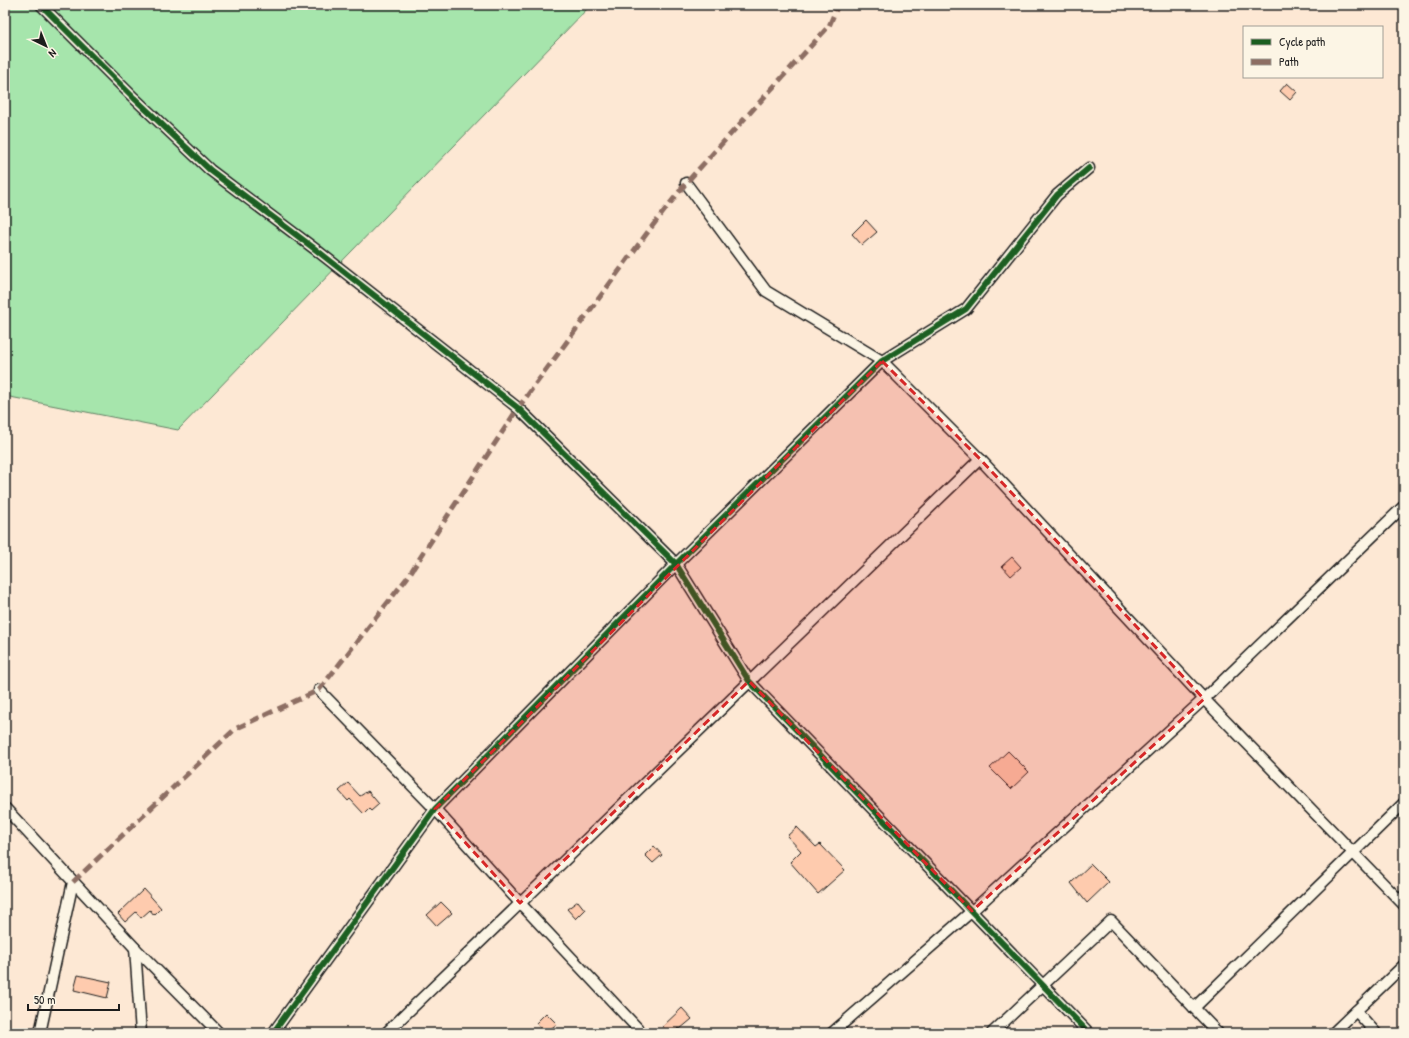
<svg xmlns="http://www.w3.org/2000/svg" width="1409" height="1038" font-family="'Patrick Hand',sans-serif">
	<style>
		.green { fill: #a6e5ac; stroke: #618064 }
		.building { fill: #fecbae; stroke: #1c1c1c }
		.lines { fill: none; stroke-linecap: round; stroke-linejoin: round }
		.minor-casing { stroke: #1c1c1c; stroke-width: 13 }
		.minor { stroke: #fcf5e5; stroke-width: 10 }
		.quiet { stroke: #8d6e63; stroke-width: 5; stroke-dasharray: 10 5; stroke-linecap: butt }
		.cycleway-casing { stroke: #fcf5e5; stroke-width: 8 }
		.cycleway { stroke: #1b5e20; stroke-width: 6 }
		.marked { fill: #d62828; fill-opacity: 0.2; stroke: #d62828; stroke-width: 3; stroke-dasharray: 8 5; stroke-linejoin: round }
	</style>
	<rect width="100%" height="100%" fill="#fde8d4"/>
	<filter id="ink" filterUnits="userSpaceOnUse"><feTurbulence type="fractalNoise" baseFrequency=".025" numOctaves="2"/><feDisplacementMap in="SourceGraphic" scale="8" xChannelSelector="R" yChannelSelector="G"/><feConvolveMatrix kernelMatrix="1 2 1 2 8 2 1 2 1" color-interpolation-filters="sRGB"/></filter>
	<g filter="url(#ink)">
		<!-- green -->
		<path class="green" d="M5,5h586l-413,425 -173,-34z"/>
		<!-- building -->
		<g class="building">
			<path d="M1287,83l10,9 -7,8 -10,-9z"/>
			<path d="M866,220l11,12 -15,13 -10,-11z"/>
			<path d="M1012,557l9,10 -10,9 -9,-10z"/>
			<path d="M1008,751l21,21 -18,17 -21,-21z"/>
			<path d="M348,783l12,13 8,-5 11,13 -8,7 -2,-2 -5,5 -14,-15 -2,2 -9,-10z"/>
			<path d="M797,827l19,20 4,-3 25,26 -27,24 -28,-32 11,-11 -14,-15z"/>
			<path d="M654,846l8,9 -9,8 -8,-8z"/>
			<path d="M1091,864l18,18 -22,21 -16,-20z"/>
			<path d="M144,889l17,19 -7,7 -4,-5 -9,8 -5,-6 -11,10 -7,-8z"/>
			<path d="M578,901l7,9 -9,9 -9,-10z"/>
			<path d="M441,902l11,11 -15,13 -10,-11z"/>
			<path d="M78,975l33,7 -4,16 -33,-8z"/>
			<path d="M682,1008l10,11 -12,10 -1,-1 -6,5h-5l-6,-6z"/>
			<path d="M546,1013l11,11 -12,9 -9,-10z"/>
		</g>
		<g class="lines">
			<!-- minor casing -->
			<g class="minor-casing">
				<g id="minor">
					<path d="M41,5l93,93 76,72 105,79 203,159 158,156 73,117 340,352"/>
					<path d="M686,183l80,108 116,70 98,98 224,240 200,206"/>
					<path d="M319,690l116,119 85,94 122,130"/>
					<path d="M5,808l130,140 84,85"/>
					<path d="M135,948l6,85"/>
					<path d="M1194,1008l210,-205"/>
					<path d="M1356,1011l20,22"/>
					<path d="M40,1033l33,-151"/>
					<path d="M273,1033l162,-224 241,-245 206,-203 84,-52 91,-114 32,-27"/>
					<path d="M386,1033l594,-574"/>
					<path d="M832,1033l140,-122 232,-212 200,-193"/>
					<path d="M992,1033l119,-112 107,112"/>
					<path d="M1333,1033l71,-68"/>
				</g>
			</g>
			<!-- minor -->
			<use href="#minor" class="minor"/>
			<!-- quiet -->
			<path class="quiet" d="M73,882l162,-153 84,-39 88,-112 111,-170 132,-179 36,-46 143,-157 9,-21"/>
			<!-- cycleway casing -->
			<g class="cycleway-casing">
				<g id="cycleway">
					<path d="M41,5l93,93 76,72 105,79 203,159 158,156 73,117 340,352"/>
					<path d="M273,1033l162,-224 241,-245 206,-203 84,-52 91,-114 32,-27"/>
				</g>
			</g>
			<!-- cycleway -->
			<use href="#cycleway" class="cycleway"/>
		</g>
	</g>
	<!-- marked area -->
	<path class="marked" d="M882,361l98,98 224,240 -232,212 -223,-230 -229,222 -85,-94z"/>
	<!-- margin -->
	<rect width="1409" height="1038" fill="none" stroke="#fcf5e5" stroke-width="20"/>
	<rect x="10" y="10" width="1389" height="1018" fill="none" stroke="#1c1c1c" stroke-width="1.5" filter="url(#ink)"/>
	<!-- legend -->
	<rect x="1243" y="26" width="140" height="52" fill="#fcf5e5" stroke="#a29e95"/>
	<rect x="1251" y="39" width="20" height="6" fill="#1b5e20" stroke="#a29e95"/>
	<text x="1279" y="46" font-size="12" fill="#1c1c1c">Cycle path</text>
	<rect x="1251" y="59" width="20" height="6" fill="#8d6e63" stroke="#a29e95"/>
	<text x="1279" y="66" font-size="12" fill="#1c1c1c">Path</text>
	<!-- north arrow -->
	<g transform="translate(46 46) rotate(137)" stroke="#fcf5e5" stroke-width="3" paint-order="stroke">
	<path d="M0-3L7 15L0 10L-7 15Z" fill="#1c1c1c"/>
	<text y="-6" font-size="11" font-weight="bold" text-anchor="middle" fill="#1c1c1c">N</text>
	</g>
	<!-- scale -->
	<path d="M28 1004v6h91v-6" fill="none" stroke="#1c1c1c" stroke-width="2"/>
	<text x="34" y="1004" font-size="12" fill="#1c1c1c" stroke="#fcf5e5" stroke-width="3" paint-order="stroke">50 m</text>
</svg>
